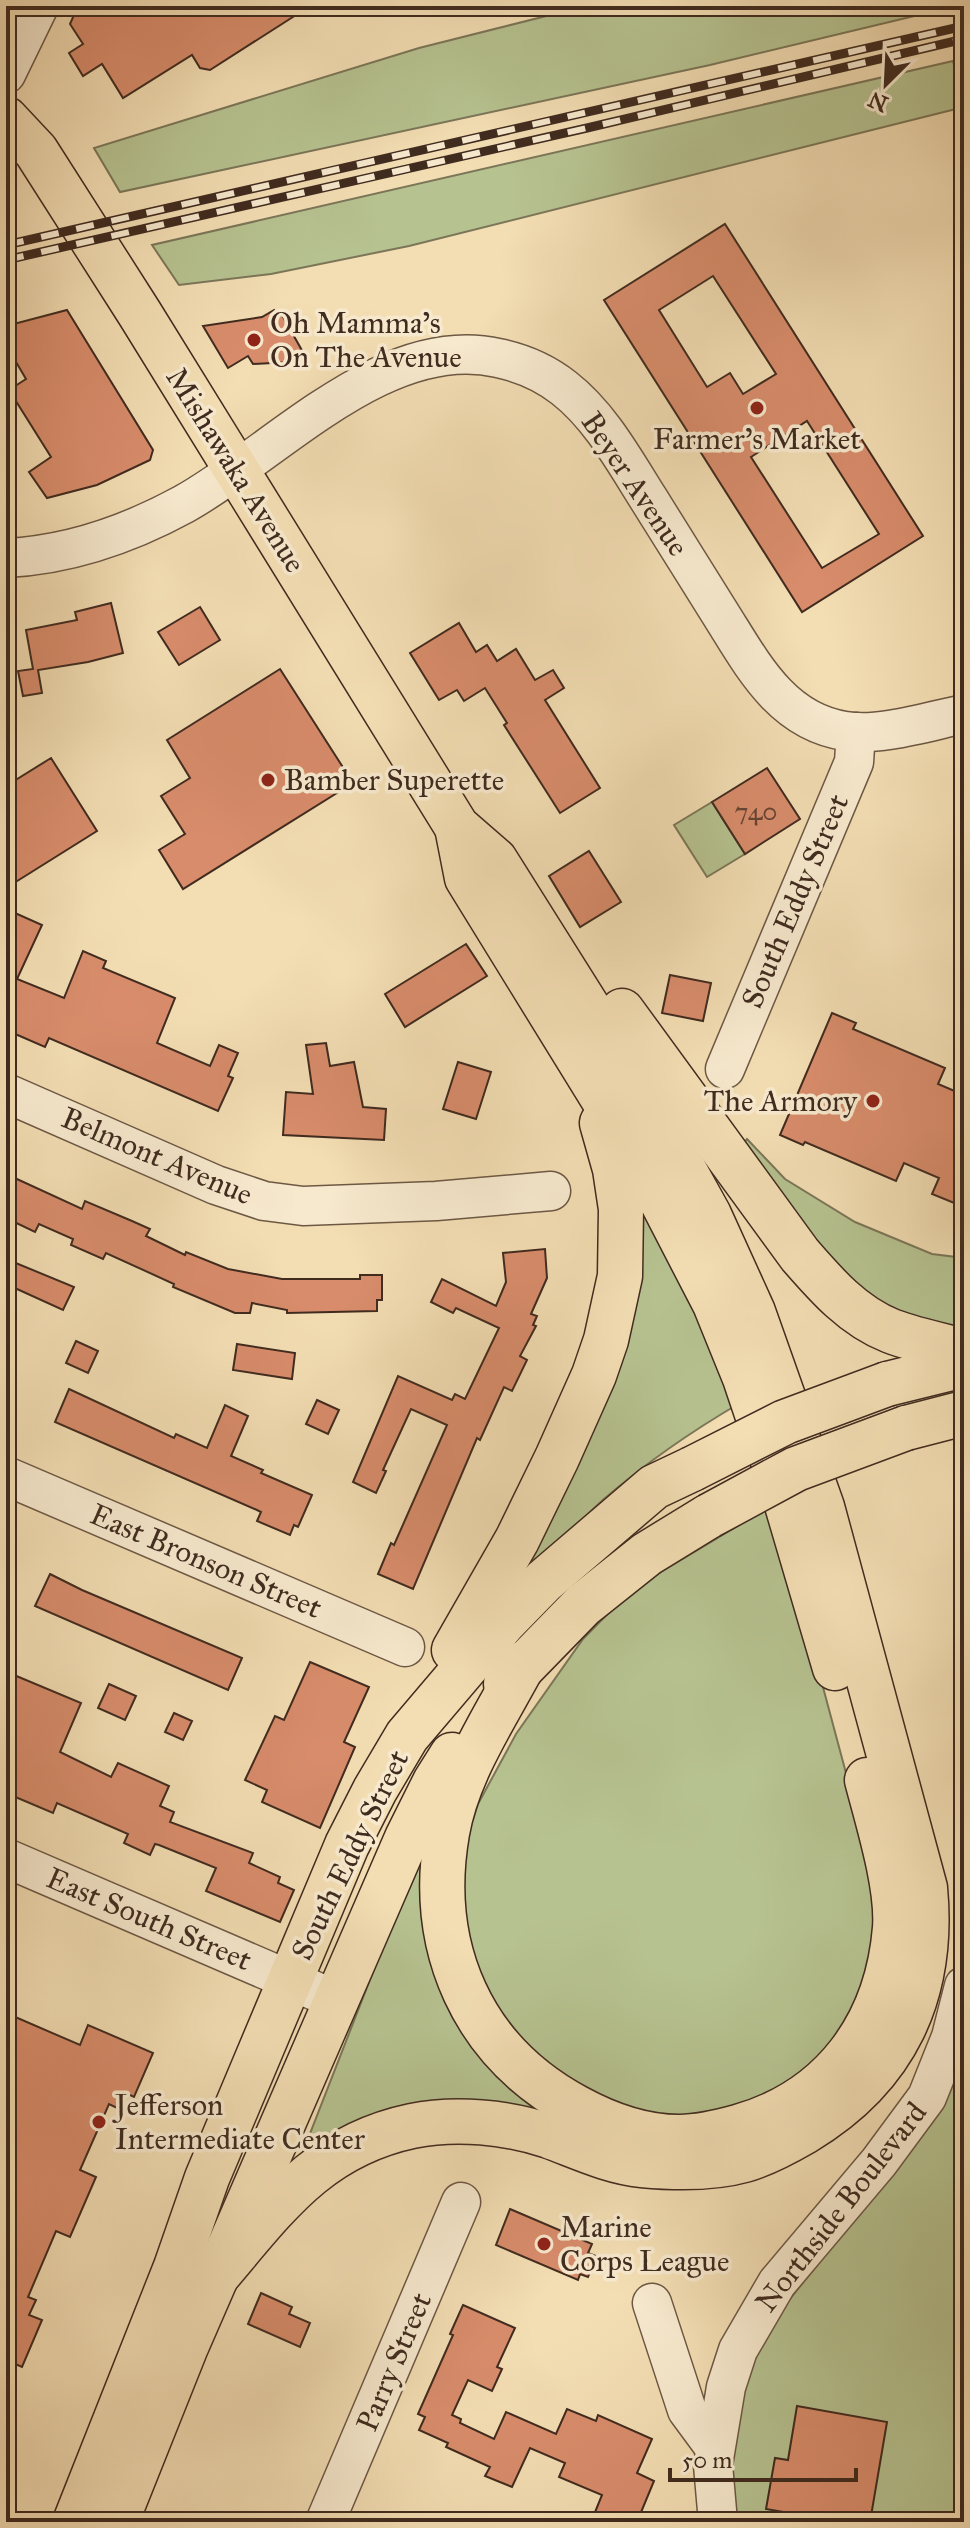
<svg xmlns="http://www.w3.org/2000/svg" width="970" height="2528" font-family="'IM FELL Great Primer',serif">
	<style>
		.green { fill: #b6c290; stroke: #7b7658; stroke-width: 2 }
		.building { fill: #d88c6b; stroke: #402b1f; stroke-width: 2; fill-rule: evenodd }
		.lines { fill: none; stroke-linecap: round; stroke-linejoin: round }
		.minor-casing { stroke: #6d5844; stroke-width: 41 }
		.major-casing { stroke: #402b1f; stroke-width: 47 }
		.minor { stroke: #f7e9ce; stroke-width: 38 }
		.major { stroke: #f3ddb3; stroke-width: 44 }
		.rail-casing { stroke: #402b1f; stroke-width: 9 }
		.rail { stroke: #f7e9ce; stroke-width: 6; stroke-dasharray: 18; stroke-linecap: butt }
		.major-bridge-casing { stroke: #402b1f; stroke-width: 47; stroke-linecap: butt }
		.major-bridge { stroke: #f3ddb3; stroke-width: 44 }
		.poi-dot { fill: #8f2418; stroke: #f7e9ce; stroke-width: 3 }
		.labels { text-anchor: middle; stroke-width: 7; stroke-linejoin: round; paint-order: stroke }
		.number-label { font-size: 26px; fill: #664332 }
		.poi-label { font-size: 30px; fill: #402b1f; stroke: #f7e9ce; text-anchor: start }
		.street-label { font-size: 30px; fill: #402b1f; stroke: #f7e9ce }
	</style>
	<rect width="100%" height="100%" fill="#f3ddb3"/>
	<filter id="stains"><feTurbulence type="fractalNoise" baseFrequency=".0025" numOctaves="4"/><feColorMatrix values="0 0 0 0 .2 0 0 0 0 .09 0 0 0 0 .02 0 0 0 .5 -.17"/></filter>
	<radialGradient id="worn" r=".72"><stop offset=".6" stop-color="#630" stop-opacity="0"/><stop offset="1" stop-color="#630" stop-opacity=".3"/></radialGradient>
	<!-- green -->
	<g class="green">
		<path d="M586,6l366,1 -242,58 -590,127 -26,-44 325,-100z"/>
		<path d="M953,61l11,46 -555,139 -138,28 -92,11 -27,-40z"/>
		<path d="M712,802l33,52 -38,23 -33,-52z"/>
		<path d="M747,1139l38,40 70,43 77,32 32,4v71l-33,-2 -69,-26 -124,-151z"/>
		<path d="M639,1207l43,71 58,125c-48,28 -93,59 -136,96 -29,26 -55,56 -83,83z"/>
		<path d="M774,1504l84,314 15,70 4,76 -41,86 -92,62 -86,10 -96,-37 -74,-85 -26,-80 1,-70 15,-46 38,-70 67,-95 48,-49z"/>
		<path d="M419,1854l8,2 41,184 20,26 22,23 26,21 2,12 -241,45z"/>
		<path d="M964,2046v476h-225l-10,-29 -2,-32 26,-103 32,-53 103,-128z"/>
	</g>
	<!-- building -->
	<g class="building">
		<path d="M78,6h232l-100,64 -10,-2 -8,-13 -69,43 -21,-34 -19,12 -14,-23 14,-9 -13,-20z"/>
		<path d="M725,224l198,312 -121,76 -198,-312zM713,276l63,98 -33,20 -13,-21 -23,14 -48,-77zM807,421l72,113 -57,34 -71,-111z"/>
		<path d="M67,310l86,140 -3,10 -53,25 -50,13 -18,-26 22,-15 -42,-67 17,-11 -20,-34v-19z"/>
		<path d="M274,310l4,7 4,-2 22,39 -13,8 -38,2 -5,-8 -20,12 -25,-42 59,-9z"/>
		<path d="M111,603l12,50 -35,9 -50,8 4,23 -19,3 -5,-25 15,-2 -7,-39 51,-10 -2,-8z"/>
		<path d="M200,607l20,33 -41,25 -21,-33z"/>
		<path d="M459,623l17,29 11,-7 10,16 19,-12 19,31 18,-10 11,18 -19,12 55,88 -40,25 -56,-88 3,-2 -22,-35 -21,13 -7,-11 -18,10 -29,-47z"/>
		<path d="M280,669l73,114 -170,106 -24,-39 26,-16 -24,-38 29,-18 -23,-38z"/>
		<path d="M51,758l46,73 -91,57v-102z"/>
		<path d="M767,768l33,51 -55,35 -33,-52z"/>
		<path d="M589,851l32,51 -41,25 -31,-51z"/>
		<path d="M6,909l36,16 -25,54 47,19 19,-47 23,10 -3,7 72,30 -18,45 53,23 9,-21 19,8 -10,23 5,2 -15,33 -169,-73 -4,9 -39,-17z"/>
		<path d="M466,944l21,32 -82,51 -20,-33z"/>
		<path d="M670,975l41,8 -8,38 -41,-8z"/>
		<path d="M832,1013l24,10 -3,6 92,39 -7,16 26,11v112l-32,-13 7,-16 -35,-15 -8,18 -91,-39 -2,3 -23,-10z"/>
		<path d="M326,1043l4,23 24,-4 9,45 23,2 -2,31 -101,-5 3,-43 27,2 -7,-49z"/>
		<path d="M458,1062l33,10 -15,47 -33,-10z"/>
		<path d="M6,1174l76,35 3,-8 47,20 18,8 -4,7 39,19 1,-3 42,17 54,10h78v-4h22v25h-5v11l-90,2v-3l-35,-7 -2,10h-15l-62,-26 1,-3 -68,-31 -3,6 -32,-14 2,-6 -34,-15 -4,8 -29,-14z"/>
		<path d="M545,1249l2,29 -16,36 6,2 -4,9 3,1 -16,30 7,4 -15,31 -8,-4 -24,53 -3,-2 -64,151 -35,-15 13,-31 3,2 53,-120 -36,-16 -28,61 3,1 -10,22 -23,-11 45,-106 54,24 3,-6 10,5 34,-71 -43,-20 -3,5 -22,-11 11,-23 54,27 10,-24 -3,-29z"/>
		<path d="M6,1259l68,28 -11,23 -57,-26z"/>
		<path d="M76,1341l22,10 -10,22 -22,-10z"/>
		<path d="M237,1344l58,9 -3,26 -59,-9z"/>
		<path d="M69,1389l105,49 2,-4 31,14 18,-43 23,11 -17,40 32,14 -2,3 51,22 -14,32 -4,-2 -4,10 -33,-14 4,-9 -4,-2 -202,-88z"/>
		<path d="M317,1400l22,10 -11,24 -22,-10z"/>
		<path d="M50,1574l32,16 160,68 -14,32 -193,-84z"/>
		<path d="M310,1662l59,25 -25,55 11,5 -35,81 -58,-26 5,-12 -22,-10 30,-64 9,4z"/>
		<path d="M14,1675l67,28 -21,49 51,25 7,-14 51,23 -9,20 14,6 -4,10 83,31 -4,10 31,14 -2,6 16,7 -14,32 -74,-31 10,-23 -57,-23 -4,-1 -5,11 -26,-12 4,-9 -71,-31 -4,10 -47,-20v-100z"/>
		<path d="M109,1684l27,12 -11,24 -27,-12z"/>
		<path d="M174,1713l18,8 -9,19 -18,-8z"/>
		<path d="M6,2013l74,32 8,-20 65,28 -19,44 -10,-5 -7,16 -8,-4 -29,66 16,7 -26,60 -14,-6 -28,66 8,3 -7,15 13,5 -20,47 -16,-7z"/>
		<path d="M510,2209l82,35 -4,9 8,3 -8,21 -8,-3 -2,6 -82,-35z"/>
		<path d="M261,2293l31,14 -3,7 21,9 -10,24 -52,-23z"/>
		<path d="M463,2305l52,23 -18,39 5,2 -10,22 -24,-11 -16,35 9,4 -1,4 34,16 12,-27 50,22 11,-25 29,12 2,-6 54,24 -15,34 17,8 -17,41h-46l11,-27 -43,-18 6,-14 -35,-15 -18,39 -27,-11 5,-9 -44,-20 2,-4 -29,-13 6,-13 -7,-3 35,-79 -3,-1z"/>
		<path d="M797,2406l90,16 -17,100h-29l-75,-13 9,-51 13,2z"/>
	</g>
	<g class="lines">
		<!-- minor casing -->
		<g class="minor-casing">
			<g id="minor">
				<path d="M6,74l33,-68"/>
				<path d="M6,558c63,-3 123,-24 178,-54 92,-51 201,-172 314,-146 24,5 47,15 66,30 36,28 60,72 84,110 27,43 53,85 80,128 29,47 58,96 117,105 34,6 85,-10 119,-17"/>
				<path d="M725,1069l129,-307 2,-30"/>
				<path d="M6,1093l210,92 48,16 39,5 133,-5 115,-10"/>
				<path d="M6,1476l399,171"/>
				<path d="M6,1858l330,142"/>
				<path d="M652,2303l35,107 28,38"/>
				<path d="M325,2522l136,-320"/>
				<path d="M718,2522l-5,-57 13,-78 12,-37 39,-67 102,-121 48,-65 24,-60 13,-51"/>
			</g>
		</g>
		<!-- major casing -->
		<g class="major-casing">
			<g id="major">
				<path d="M6,119l30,32 104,163 317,513 38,33 146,232 68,123 44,97 69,195 103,381c10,106 -29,189 -121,244 -19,11 -39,22 -60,28 -32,9 -70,8 -102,5 -32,-3 -63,-18 -93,-29 -42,-14 -93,-19 -137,-10 -95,20 -137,82 -196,151"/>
				<path d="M457,827l10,51 172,279 76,147 30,74 37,110 53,180"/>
				<path d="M622,1011l178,244c26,30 53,61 91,76 24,9 49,14 73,20"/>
				<path d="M887,1384l77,-19"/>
				<path d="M906,1428l58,-15"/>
				<path d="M454,1650l63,-110 40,-82 37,-83 12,-35 14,-64 1,-67 -6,-40 -13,-46"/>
				<path d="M524,1663c-28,53 -67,110 -77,170 -20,115 25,218 129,274 31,17 67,30 103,30 20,0 41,-5 59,-10 95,-27 149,-102 157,-199 3,-42 -17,-106 -28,-148"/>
				<path d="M506,1684l77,-79 64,-51 62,-38"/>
				<path d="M75,2522l101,-255 31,-89 140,-333 28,-55 32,-54 96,-113 41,-42 110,-94 38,-18"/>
				<path d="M116,2522l69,-173 222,-511 28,-56 17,-27"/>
			</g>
		</g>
		<!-- minor -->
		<use href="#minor" class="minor"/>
		<!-- major -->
		<use href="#major" class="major"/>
		<!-- rail casing -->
		<g class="rail-casing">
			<g id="rail">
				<path d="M6,245l958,-219"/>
				<path d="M6,260l581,-132 377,-89"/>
			</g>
		</g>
		<!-- rail -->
		<use href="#rail" class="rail"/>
		<!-- major-bridge casing -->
		<g class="major-bridge-casing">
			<g id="major-bridge">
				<path d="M692,1469l93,-47 102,-38"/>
				<path d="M709,1516l87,-47 110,-41"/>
			</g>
		</g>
		<!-- major-bridge -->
		<use href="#major-bridge" class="major-bridge"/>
	</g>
	<!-- markers -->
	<g class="poi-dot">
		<circle cx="254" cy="340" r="8"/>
		<circle cx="757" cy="408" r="8"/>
		<circle cx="268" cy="780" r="8"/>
		<circle cx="873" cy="1101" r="8"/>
		<circle cx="99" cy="2122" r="8"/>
		<circle cx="544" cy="2244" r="8"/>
	</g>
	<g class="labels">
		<!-- number labels -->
		<g class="number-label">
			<text x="756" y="820">740</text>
		</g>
		<!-- poi labels -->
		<g class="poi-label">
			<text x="270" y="333">Oh Mamma's<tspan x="270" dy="34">On The Avenue</tspan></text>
			<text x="757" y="449" text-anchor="middle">Farmer's Market</text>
			<text x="284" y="790">Bamber Superette</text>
			<text x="857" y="1111" text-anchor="end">The Armory</text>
			<text x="115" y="2115">Jefferson<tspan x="115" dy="34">Intermediate Center</tspan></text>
			<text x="560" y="2237">Marine<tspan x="560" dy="34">Corps League</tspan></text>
		</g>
		<!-- street labels -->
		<g class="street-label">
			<text transform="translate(236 470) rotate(58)" y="10">Mishawaka Avenue</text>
			<text transform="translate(635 484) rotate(56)" y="10">Beyer Avenue</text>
			<text transform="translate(795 901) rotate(-67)" y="10">South Eddy Street</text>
			<text transform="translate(157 1156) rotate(23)" y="10">Belmont Avenue</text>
			<text transform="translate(206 1561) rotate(23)" y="10">East Bronson Street</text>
			<text transform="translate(350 1855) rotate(-64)" y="10">South Eddy Street</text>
			<text transform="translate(149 1919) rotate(23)" y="10">East South Street</text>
			<text transform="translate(841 2207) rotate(-52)" y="10">Northside Boulevard</text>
			<text transform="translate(394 2362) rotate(-67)" y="10">Parry Street</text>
		</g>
	</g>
	<!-- margin -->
	<rect width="970" height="2528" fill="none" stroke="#f3ddb3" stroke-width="32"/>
	<rect x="8" y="8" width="954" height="2512" fill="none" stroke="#402b1f" stroke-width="4"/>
	<rect x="16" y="16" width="938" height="2496" fill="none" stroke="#402b1f" stroke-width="2"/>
	<!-- north arrow -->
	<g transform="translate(886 84) rotate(204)" stroke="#f7e9ce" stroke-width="6" paint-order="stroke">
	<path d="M0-6L14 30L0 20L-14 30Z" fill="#402b1f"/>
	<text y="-12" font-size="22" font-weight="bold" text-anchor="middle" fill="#402b1f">N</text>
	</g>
	<!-- scale -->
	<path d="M670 2468v12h186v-12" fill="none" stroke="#402b1f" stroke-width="4"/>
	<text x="682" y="2468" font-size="24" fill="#402b1f" stroke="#f7e9ce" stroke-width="6" paint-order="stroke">50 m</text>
	<rect width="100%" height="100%" filter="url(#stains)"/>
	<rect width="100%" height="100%" fill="url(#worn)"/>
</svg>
